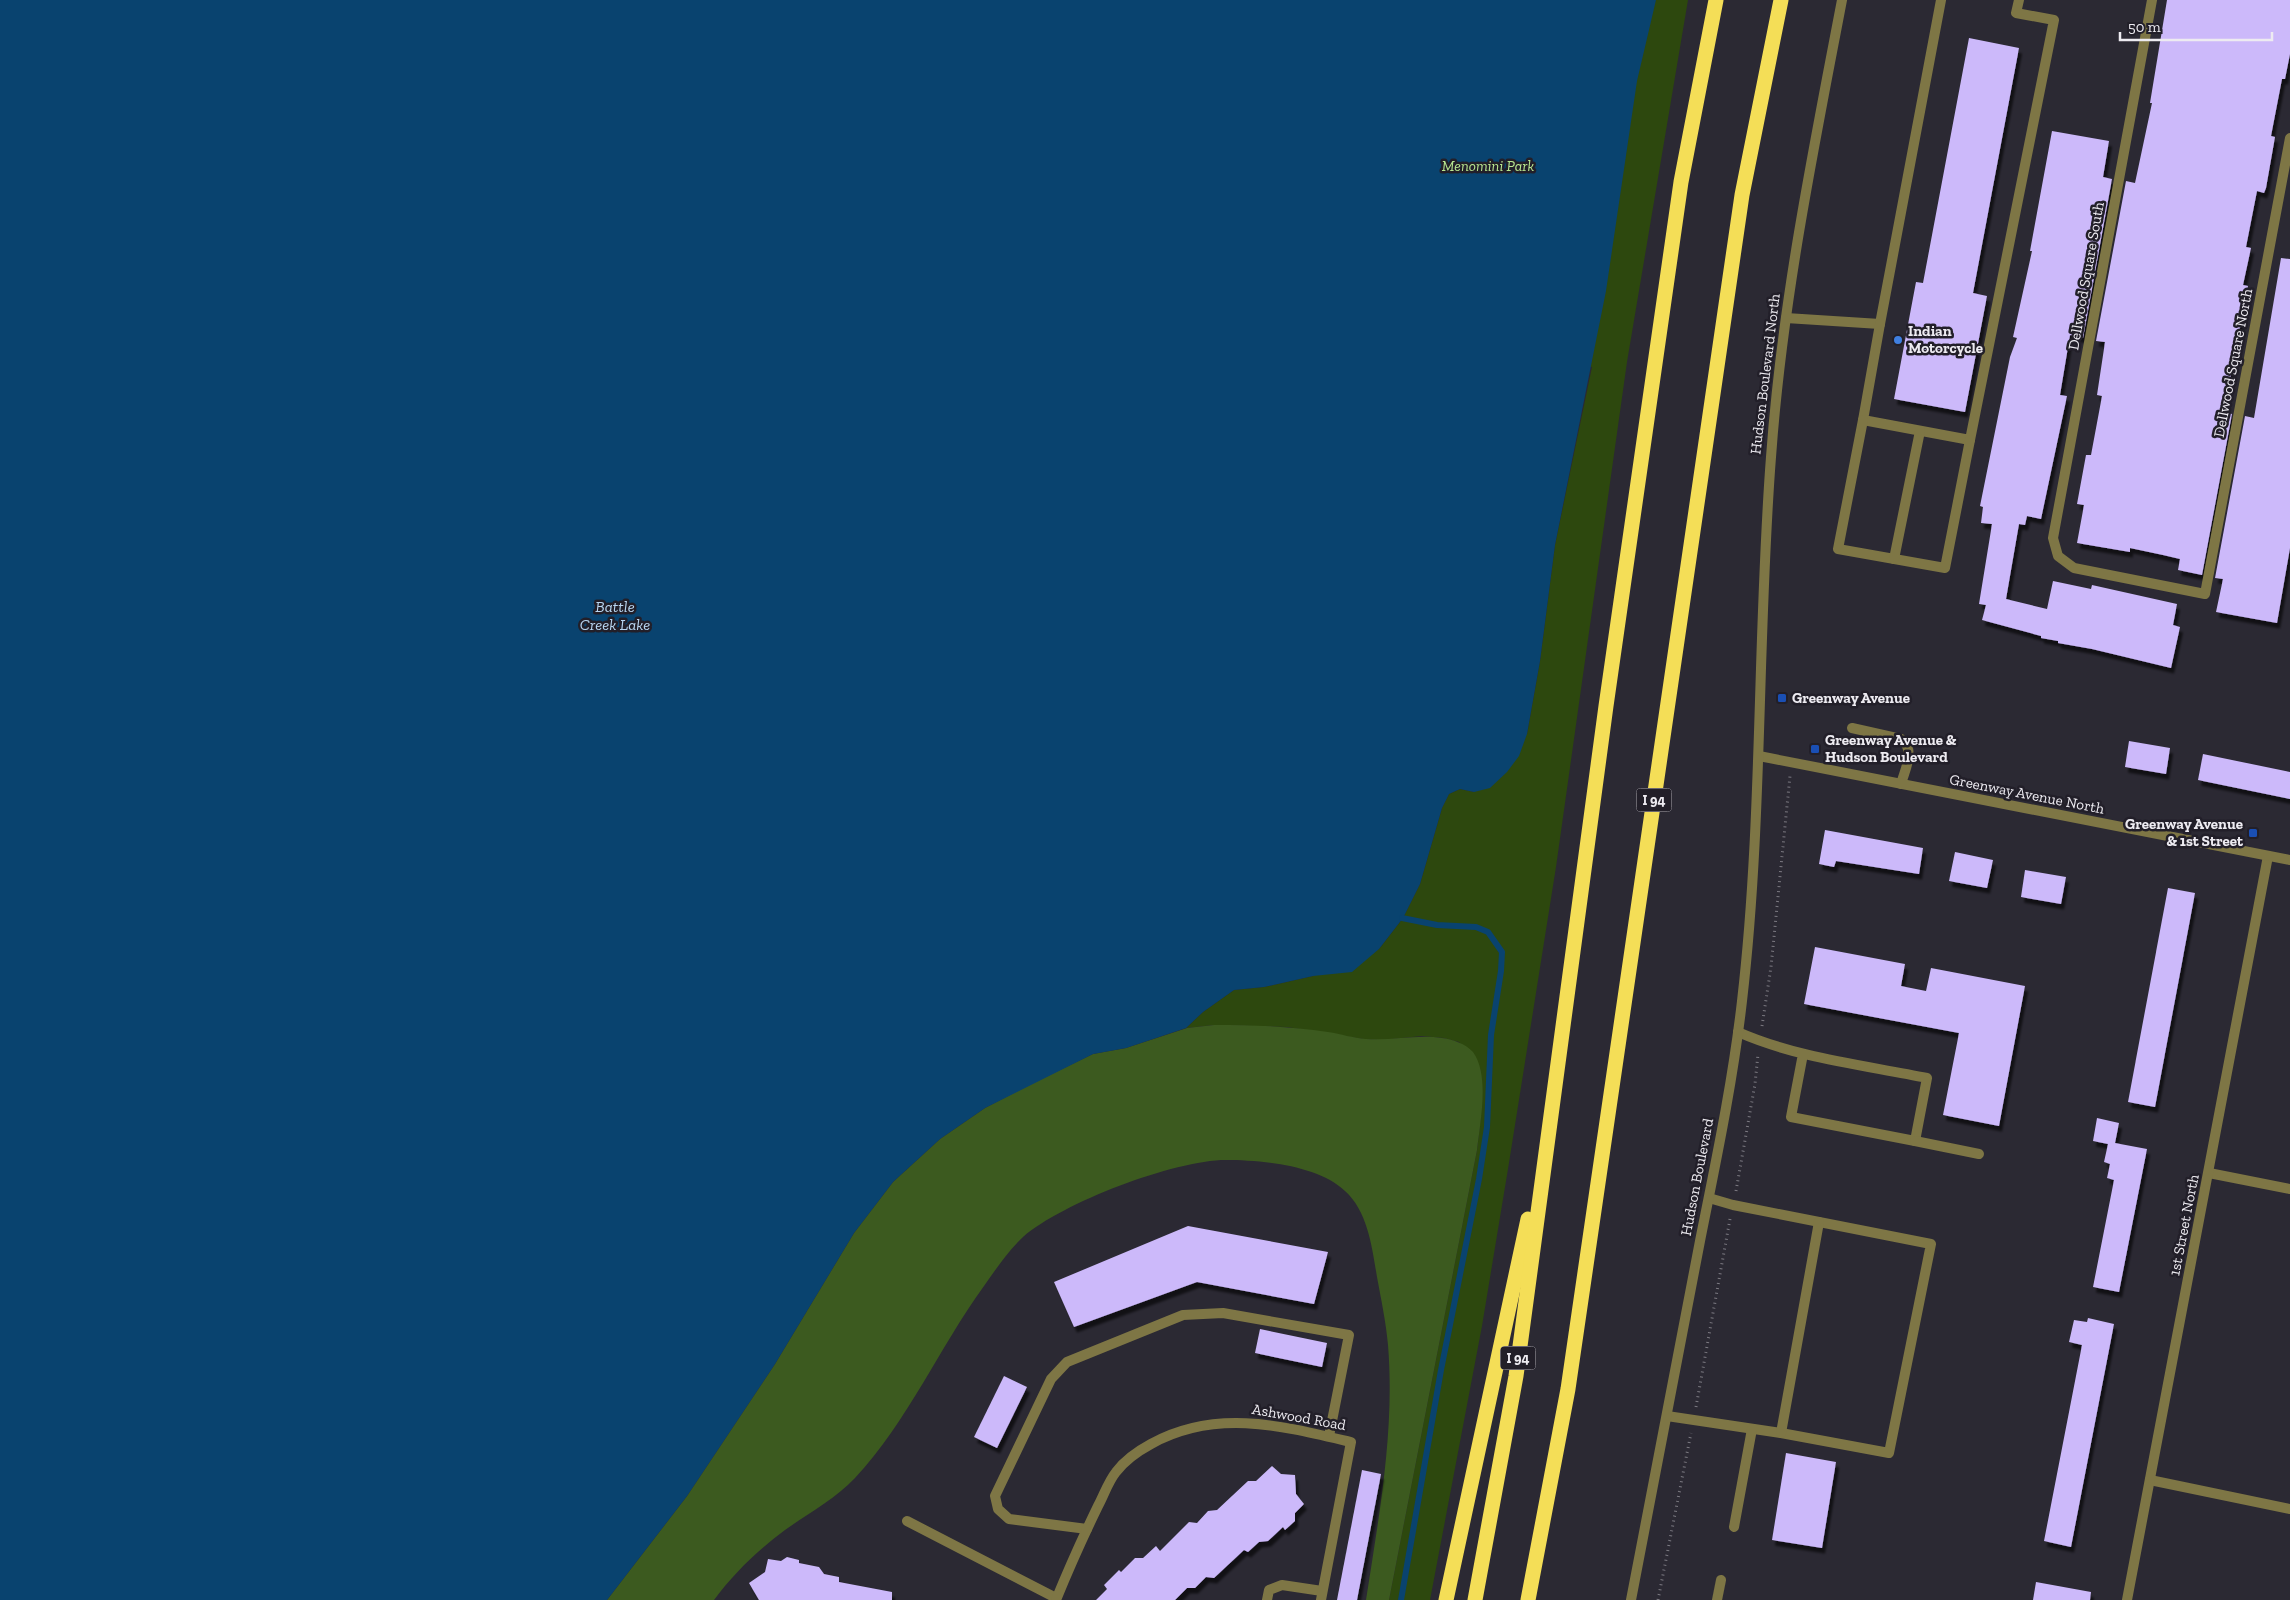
<svg xmlns="http://www.w3.org/2000/svg" width="2290" height="1600" font-family="'Zilla Slab',serif">
	<style>
		.green { fill: #2d480e }
		.forest { fill: #3c5a1f }
		.water { fill: #09436f }
		.lines { fill: none; stroke-linecap: round; stroke-linejoin: round }
		.stream { stroke: #09436f; stroke-width: 6 }
		.building { fill: #ccb9fa; filter: url(#shadow) }
		.path { stroke: #7c7a82; stroke-width: 3; stroke-dasharray: 1 4; stroke-linecap: butt }
		.service { stroke: #7e7645; stroke-width: 10 }
		.minor { stroke: #7e7645; stroke-width: 10 }
		.tertiary { stroke: #7e7645; stroke-width: 10 }
		.motorway { stroke: #f4de57; stroke-width: 15 }
		.shop-dot { fill: #3f7fe0; stroke: #221f29; stroke-width: 2 }
		.transit-dot { fill: #1a4fb4; stroke: #221f29; stroke-width: 2 }
		.labels { text-anchor: middle; stroke-width: 5; stroke-linejoin: round; paint-order: stroke }
		.shield { fill: #221f29; stroke: #b0aeb5; stroke-width: 1 }
		.shield-label { font-size: 14px; font-weight: bold; fill: #edebf1 }
		.park-label { font-size: 15px; font-style: italic; fill: #b9e891; stroke: #221f29 }
		.street-label { font-size: 15px; fill: #edebf1; stroke: #221f29 }
		.poi-label { font-size: 15px; font-weight: bold; fill: #edebf1; stroke: #221f29; text-anchor: start }
		.water-label { font-size: 16px; font-style: italic; fill: #b9d6f1; stroke: #221f29 }
	</style>
	<defs>
		<filter id="shadow"><feDropShadow dx="3" dy="5.5" stdDeviation="1" flood-color="#0009"/></filter>
	</defs>
	<rect width="100%" height="100%" fill="#2b2933"/>
	<!-- green -->
	<path class="green" d="M0,0h1688l-61,362 -71,505 -48,302 -26,157 -52,274h-41l88,-450 4,-34 1,-29 -2,-19 -21,-26 -15,-4 -22,-2 -40,4 -19,-1 -76,-12 -73,-2 -28,3 17,-16 31,-22 30,-3 49,-11 66,-27 24,-31 17,-34 22,-76 7,-14 11,-5 14,3 53,-58 13,-73 15,-116 37,-178z"/>
	<!-- forest -->
	<path class="forest" d="M1214,1025c38,0 76,1 114,7 13,2 25,6 38,7 26,2 51,-5 76,-1 10,1 24,6 31,14 17,23 7,71 4,98l-88,450h-23c13,-84 29,-170 22,-255 -2,-23 -7,-46 -11,-68 -5,-30 -9,-65 -32,-86 -27,-26 -84,-31 -119,-31 -52,0 -164,43 -203,77 -15,14 -27,32 -39,49 -45,62 -76,135 -129,192 -20,21 -46,35 -70,52 -27,20 -51,43 -71,70h-107l80,-104 88,-132 79,-131 39,-51 47,-43 45,-31 46,-24 62,-30 33,-6 61,-20z"/>
	<!-- water -->
	<path class="water" d="M0,0h1656l-19,81 -31,210 -51,254 -15,116 -13,73 -8,22 -12,16 -17,16 -16,4 -14,-3 -11,5 -7,14 -22,76 -17,34 -24,31 -27,23 -39,4 -49,11 -30,3 -31,22 -17,16 -60,20 -33,6 -108,54 -45,31 -47,43 -39,51 -79,131 -88,132 -80,104h-607z"/>
	<g class="lines">
		<!-- stream -->
		<path class="stream" d="M1401,1600l40,-230 38,-191 8,-52 4,-92 10,-64 1,-19 -14,-20 -12,-5 -39,-2 -35,-7"/>
	</g>
	<!-- building -->
	<g class="building">
		<path d="M2167,0h123v54l-5,25h-3l-11,57 4,1 -9,51 -2,5 -7,-2 -11,56 5,1 -8,37 5,1 -24,126 8,2 -30,161 -24,-5 2,-11 -17,-4 -33,-7v4l-53,-9 7,-38 -7,-1 9,-49h5l11,-59 -5,-1 8,-53 -9,-1 30,-160 9,2 17,-80h-2z"/>
		<path d="M1969,38l50,10 -46,245 14,3 -22,116 -71,-13 22,-117 7,1z"/>
		<path d="M2052,131l57,10 -6,36 9,2 -29,159 -13,-3 -10,60 7,1 -26,123 -14,-3 -2,9 -6,-1 -13,75 41,10 6,-28 38,8 1,-4 85,19 -4,21 7,2 -9,41 -79,-19 -34,-6v-2l-17,-3v-2l-59,-16 4,-15 -7,-1 13,-80 -11,-1 2,-16 -3,-1 30,-149 7,-19 -4,-1 19,-86h-2z"/>
		<path d="M2281,258l9,1v289l-13,75 -61,-11 7,-33 -8,-1 30,-162 9,2z"/>
		<path d="M2129,741l41,7 -4,26 -41,-7z"/>
		<path d="M2203,754l87,18v27l-92,-19z"/>
		<path d="M1825,830l98,18 -4,26 -83,-13 -2,6 -15,-3z"/>
		<path d="M1955,852l38,8 -6,28 -38,-7z"/>
		<path d="M2025,870l41,7 -5,27 -40,-7z"/>
		<path d="M2168,888l27,5 -40,214 -27,-5z"/>
		<path d="M1815,947l90,17 -4,22 25,5 5,-23 94,18 -26,140 -56,-11 16,-82 -155,-29z"/>
		<path d="M2097,1118l22,5 -4,20 32,6 -28,143 -26,-5 21,-107 -7,-2 3,-14 -6,-2 4,-18 -15,-3z"/>
		<path d="M1188,1226l140,26 -14,52 -117,-22 -123,45 -20,-45z"/>
		<path d="M2088,1318l26,6 -43,223 -27,-6 38,-196 -13,-3 5,-22 13,2z"/>
		<path d="M1260,1329l67,14 -5,24 -67,-14z"/>
		<path d="M1004,1376l23,11 -30,61 -23,-11z"/>
		<path d="M1786,1453l50,9 -14,86 -50,-8z"/>
		<path d="M1272,1466l9,8 14,1 1,19 8,10 -9,9v8l-10,9 -2,-3 -15,14 -9,1 -11,10 -4,-2 -30,28 -8,-1 -11,11h-8l-12,12h-79l11,-11 -3,-4 15,-15 2,2 14,-14h8l13,-12 4,5 29,-29 8,1 11,-12 9,-1 31,-29h8z"/>
		<path d="M1362,1470l19,4 -24,126h-20z"/>
		<path d="M787,1557l12,3v3l20,4 5,7 15,3v5l53,10v8h-133l-10,-17 16,-11 3,-13 13,2z"/>
		<path d="M2036,1582l55,10 -1,8h-57z"/>
	</g>
	<g class="lines">
		<!-- path -->
		<g class="path">
			<path d="M1762,1026l9,-59 19,-191"/>
			<path d="M1736,1191l19,-107 3,-30"/>
			<path d="M1696,1407l34,-188"/>
			<path d="M1658,1600l33,-167"/>
		</g>
		<!-- service -->
		<g class="service">
			<path d="M1786,318l94,6 61,-324"/>
			<path d="M1880,324l-17,96 107,20 84,-420 -38,-7 3,-13"/>
			<path d="M1863,420l-25,129 107,19 25,-128"/>
			<path d="M1894,559l26,-128"/>
			<path d="M1852,728l49,11c15,11 4,30 0,45"/>
			<path d="M1738,1032c59,26 126,33 189,46l-12,63 -124,-24 12,-63"/>
			<path d="M1915,1141l64,13"/>
			<path d="M1667,1416l114,17 108,20 42,-209 -198,-39 -24,-7"/>
			<path d="M1781,1433l38,-211"/>
			<path d="M907,1521l149,77"/>
			<path d="M1734,1527l18,-98"/>
			<path d="M1087,1529l-78,-10 -11,-10 -3,-13 56,-117 16,-17 116,-47 40,-2 126,22 -20,101"/>
			<path d="M1267,1600l2,-10 13,-5 40,6"/>
			<path d="M1717,1600l4,-20"/>
		</g>
		<!-- minor -->
		<g class="minor">
			<path d="M2152,0l-99,538 5,18 16,12 131,26 85,-456"/>
			<path d="M2209,1173l81,16"/>
			<path d="M2150,1480l140,29"/>
			<path d="M1056,1600c13,-32 27,-63 42,-94 6,-11 10,-24 18,-34 9,-12 22,-21 35,-28 65,-36 132,-18 200,-2l-30,158"/>
			<path d="M2127,1600l141,-744"/>
		</g>
		<!-- tertiary -->
		<g class="tertiary">
			<path d="M1759,756l531,104"/>
			<path d="M1631,1600c23,-120 46,-239 69,-359 16,-80 33,-160 42,-240 21,-181 15,-363 29,-544 11,-154 42,-305 71,-457"/>
		</g>
		<!-- motorway -->
		<g class="motorway">
			<path d="M1446,1600l82,-381"/>
			<path d="M1475,1600l41,-224 90,-670 75,-524 35,-182"/>
			<path d="M1528,1600l40,-211 174,-1194 39,-195"/>
		</g>
	</g>
	<!-- markers -->
	<circle class="shop-dot" cx="1898" cy="340" r="5"/>
	<g class="transit-dot">
		<rect x="1777" y="693" width="10" height="10" rx="2.5"/>
		<rect x="1810" y="744" width="10" height="10" rx="2.5"/>
		<rect x="2248" y="828" width="10" height="10" rx="2.5"/>
	</g>
	<g class="labels">
		<!-- shield labels -->
		<g class="shield">
			<rect x="1636.5" y="788.5" width="35" height="23" rx="4"/>
			<rect x="1500.5" y="1346.5" width="35" height="23" rx="4"/>
		</g>
		<g class="shield-label">
			<text x="1654" y="805">I 94</text>
			<text x="1518" y="1363">I 94</text>
		</g>
		<!-- park labels -->
		<g class="park-label">
			<text x="1488" y="171">Menomini Park</text>
		</g>
		<!-- street labels -->
		<g class="street-label">
			<text transform="translate(2086 276) rotate(-80)" y="5">Dellwood Square South</text>
			<text transform="translate(2233 363) rotate(-79)" y="5">Dellwood Square North</text>
			<text transform="translate(1765 374) rotate(-83)" y="5">Hudson Boulevard North</text>
			<text transform="translate(2027 794) rotate(11)" y="5">Greenway Avenue North</text>
			<text transform="translate(1697 1177) rotate(-79)" y="5">Hudson Boulevard</text>
			<text transform="translate(2184 1225) rotate(-79)" y="5">1st Street North</text>
			<text transform="translate(1299 1417) rotate(10)" y="5">Ashwood Road</text>
		</g>
		<!-- poi labels -->
		<g class="poi-label">
			<text x="1908" y="336">Indian<tspan x="1908" dy="17">Motorcycle</tspan></text>
			<text x="1792" y="703">Greenway Avenue</text>
			<text x="1825" y="745">Greenway Avenue &amp;<tspan x="1825" dy="17">Hudson Boulevard</tspan></text>
			<text x="2243" y="829" text-anchor="end">Greenway Avenue<tspan x="2243" dy="17">&amp; 1st Street</tspan></text>
		</g>
		<!-- water labels -->
		<g class="water-label">
			<text x="615" y="612">Battle<tspan x="615" dy="18">Creek Lake</tspan></text>
		</g>
	</g>
	<!-- scale -->
	<path d="M2120 32v8h152v-8" fill="none" stroke="#edebf1" stroke-width="2.5"/>
	<text x="2128" y="32" font-size="15" fill="#edebf1" stroke="#221f29" stroke-width="4" paint-order="stroke">50 m</text>
</svg>
